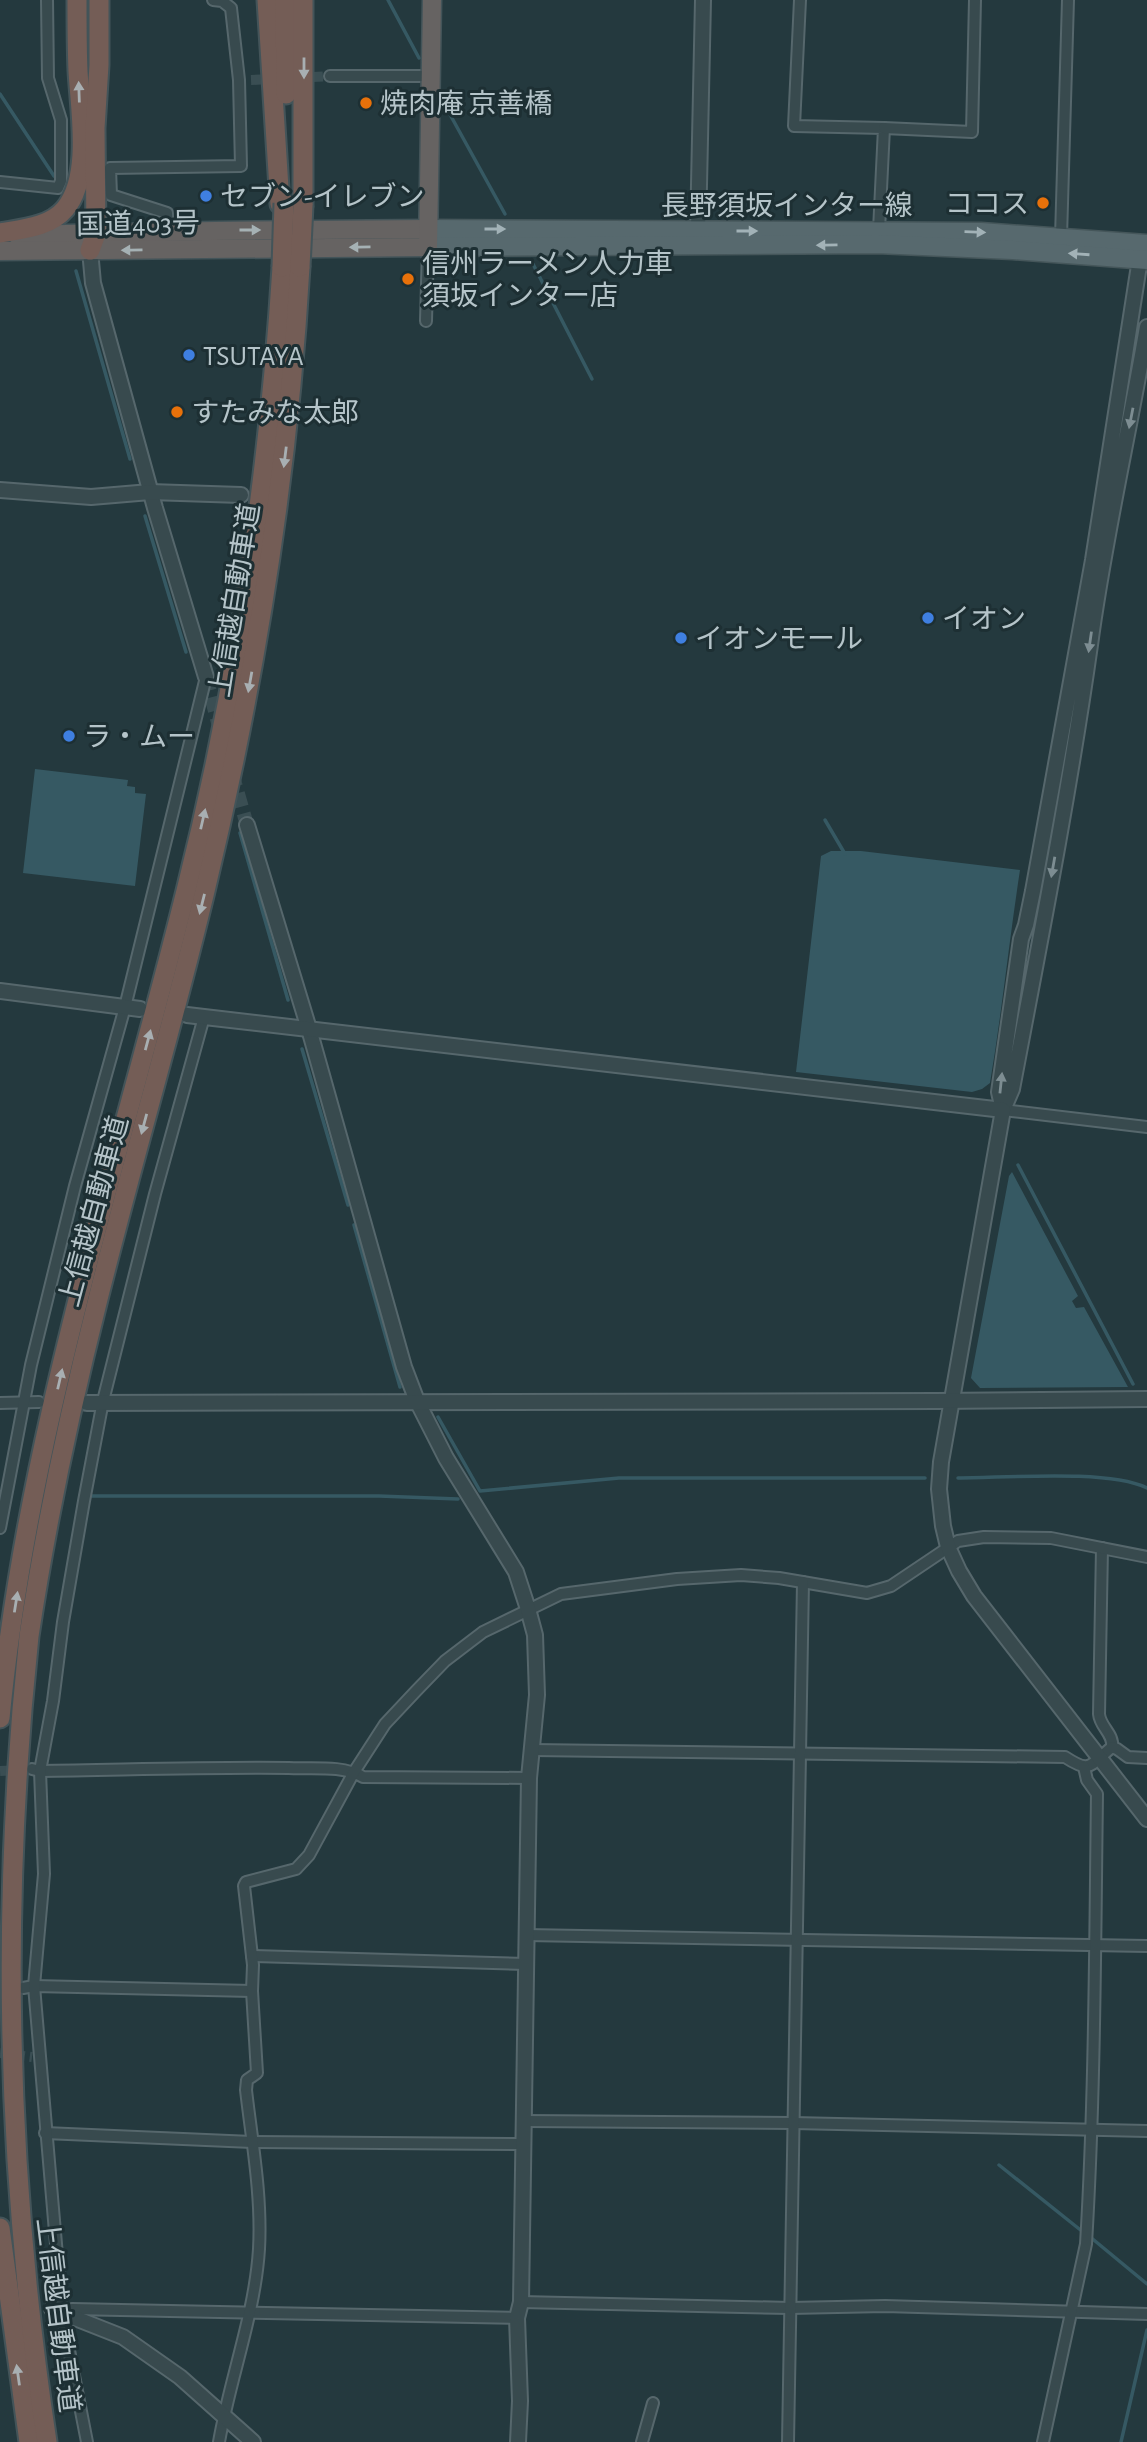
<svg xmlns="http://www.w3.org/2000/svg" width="1147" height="2442" font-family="'Alegreya Sans','Noto Sans JP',sans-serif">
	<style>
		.water { fill: #365963 }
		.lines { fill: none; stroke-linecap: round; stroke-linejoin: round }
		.stream { stroke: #365963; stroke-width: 3.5 }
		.minor-tunnel { stroke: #3a4e53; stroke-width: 10; stroke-dasharray: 10 5; stroke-linecap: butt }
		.tertiary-tunnel { stroke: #3a4e53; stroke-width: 14; stroke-dasharray: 14 7; stroke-linecap: butt }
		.minor-casing { stroke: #56676c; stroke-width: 14 }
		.tertiary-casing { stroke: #56676c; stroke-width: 18 }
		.primary-casing { stroke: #45565a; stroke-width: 21 }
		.trunk-casing { stroke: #435459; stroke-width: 21 }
		.motorway-casing { stroke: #435459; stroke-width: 23 }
		.minor { stroke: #384a4e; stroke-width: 10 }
		.tertiary { stroke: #384a4e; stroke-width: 14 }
		.primary { stroke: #57696e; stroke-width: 18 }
		.trunk { stroke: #666362; stroke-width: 18 }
		.motorway { stroke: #745d56; stroke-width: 19 }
		.motorway-bridge-casing { stroke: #435459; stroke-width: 23; stroke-linecap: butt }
		.motorway-bridge { stroke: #745d56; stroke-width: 19 }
		.oneway { fill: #a8afb2 }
		.oneway2 { fill: #a2b2b7 }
		.oneway3 { fill: #a5b1b4 }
		.oneway4 { fill: #7d8d92 }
		.food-dot { fill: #e8710a; stroke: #1d2f33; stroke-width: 2.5 }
		.shop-dot { fill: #3f7fe0; stroke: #1d2f33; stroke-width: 2.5 }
		.labels { text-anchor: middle; stroke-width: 6; stroke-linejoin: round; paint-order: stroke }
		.poi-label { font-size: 28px; fill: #b5c4c9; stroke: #1d2f33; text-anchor: start }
		.street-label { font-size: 28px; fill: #b5c4c9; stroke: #1d2f33 }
	</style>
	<rect width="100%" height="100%" fill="#24393e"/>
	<!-- water -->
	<g class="water">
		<path d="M35,769l93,11 -1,6 8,1v6l11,1 -11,92 -112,-13z"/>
		<path d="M831,851h30l159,19c-11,71 -18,142 -30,213l-8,6 -10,3 -176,-20 25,-216z"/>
		<path d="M1012,1172l66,124 -6,5 4,7 8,-1 44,80 -148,1 -9,-10 38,-202z"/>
	</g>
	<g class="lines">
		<!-- stream -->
		<g class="stream">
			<path d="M388,0l31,58"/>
			<path d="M0,94l54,82"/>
			<path d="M442,100l63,114"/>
			<path d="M533,264l59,115"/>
			<path d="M76,271l54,188"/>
			<path d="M145,516l41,136"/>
			<path d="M825,820l20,34"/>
			<path d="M240,833l48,167"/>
			<path d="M302,1049l46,156"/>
			<path d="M1018,1165l115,219"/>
			<path d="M354,1225l46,162"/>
			<path d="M438,1417l42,74 139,-13h306"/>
			<path d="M958,1478c47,0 150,-9 189,10"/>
			<path d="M92,1496h287l79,3"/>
			<path d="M999,2165l84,67"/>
			<path d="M1089,2236l58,48"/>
			<path d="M1121,2442l26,-112"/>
		</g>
		<!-- minor-tunnel -->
		<g class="minor-tunnel">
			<path d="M298,78l32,-2"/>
			<path d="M251,80l24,-1"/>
			<path d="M0,1771l22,-1"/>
			<path d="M0,2053l32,4"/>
		</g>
		<!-- tertiary-tunnel -->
		<g class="tertiary-tunnel">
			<path d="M206,677l14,53"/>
			<path d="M232,773l15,52"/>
		</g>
		<!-- minor casing -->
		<g class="minor-casing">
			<g id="minor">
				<path d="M800,0l-6,126 90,2 -5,102"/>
				<path d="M330,76h100"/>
				<path d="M884,128l88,4 3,-132"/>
				<path d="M0,182l58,6 3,-7v-61l-13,-42 -1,-78"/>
				<path d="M168,232l-1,-19 -56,-18 -1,-27 131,-2 -2,-86 -8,-72 -9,-7 -9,-1"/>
				<path d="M1061,237l7,-237"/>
				<path d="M426,321l2,-74"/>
				<path d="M1003,1110l144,17"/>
				<path d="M0,1403l39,-1"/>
				<path d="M0,1528l31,-163 44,-179 50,-179 81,-330"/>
				<path d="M1102,1548l-3,166c1,13 15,20 13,33"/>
				<path d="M532,1750l533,7c26,17 24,9 47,-10l5,2 11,8 19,1"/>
				<path d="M32,1769l8,2c83,-1 166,-4 249,-3 23,1 54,-3 74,9l166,1"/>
				<path d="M526,1935l621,11"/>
				<path d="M252,1956l274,8"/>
				<path d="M23,1988l11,-2 218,5"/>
				<path d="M524,2121l269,2 354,8"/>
				<path d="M45,2133l207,9 272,2"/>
				<path d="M521,2302l269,6 95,-2 262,8"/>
				<path d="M62,2314l10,-5 445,9"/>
				<path d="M87,2442l-25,-128 -28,-328 10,-112 -4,-103 13,-70 10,-79 21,-121 19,-100 52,-207 49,-177"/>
				<path d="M219,2442c11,-64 36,-128 40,-193 3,-53 -7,-107 -13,-159l1,-10 10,-7 -5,-82 1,-26 -9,-79 2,-4 50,-13 13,-14 45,-83 31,-48 31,-33 29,-30 38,-29 78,-38 116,-15 64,-4 38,3 88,15 24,-7 67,-45 26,-4 67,1 96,19"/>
				<path d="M642,2442l11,-39"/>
				<path d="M788,2442l15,-860"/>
				<path d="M1043,2442l43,-198c9,-150 9,-300 11,-450l-10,-14 -3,-13"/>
			</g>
		</g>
		<!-- tertiary casing -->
		<g class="tertiary-casing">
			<g id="tertiary">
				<path d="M698,231l5,-231"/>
				<path d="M90,250l3,33 62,225 51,169"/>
				<path d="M1145,253l-5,6 -47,301 -60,331 -7,34 -5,14 -22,153 4,18 9,-21c28,-148 57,-295 78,-444 14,-106 39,-212 57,-318"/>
				<path d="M0,490l91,7 59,-5 91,3"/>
				<path d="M247,825l62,204 95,338 13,34 29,57 70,114 12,37 7,26 2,60 -8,83 -8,524 -4,16 3,83 -2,41"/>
				<path d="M0,991l140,18"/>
				<path d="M187,1015l816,95 -62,352 -2,27 4,37 5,21 11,24 15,25 173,223"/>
				<path d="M87,1403l849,-2 211,-2"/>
				<path d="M52,2309l71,28 57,40 73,65"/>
			</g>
		</g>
		<!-- primary casing -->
		<g class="primary-casing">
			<g id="primary">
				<path d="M427,229l554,3 166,12"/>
				<path d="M428,247l449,-3 136,6 134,10"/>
			</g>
		</g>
		<!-- trunk casing -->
		<g class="trunk-casing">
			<g id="trunk">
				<path d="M17,235l197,-4 213,-2"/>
				<path d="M0,251l428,-4 4,-247"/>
			</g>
		</g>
		<!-- motorway casing -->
		<g class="motorway-casing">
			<g id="motorway">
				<path d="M267,0l13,204"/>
				<path d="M285,0l1,94"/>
				<path d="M303,205v-205"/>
				<path d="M0,233c22,-4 50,-6 65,-24 27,-32 15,-100 13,-138 -1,-24 -1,-47 -1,-71"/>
				<path d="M90,250l6,-16 -1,-106 4,-63v-65"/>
				<path d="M0,1718c27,-282 118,-553 186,-827 51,-204 83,-413 96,-624"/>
				<path d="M0,2228l29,214"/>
				<path d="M47,2442c-41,-270 -47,-534 -18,-806 17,-113 41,-226 69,-337 34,-136 74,-271 107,-408 49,-205 83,-413 95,-624"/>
			</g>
		</g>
		<!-- minor -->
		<use href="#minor" class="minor"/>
		<!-- tertiary -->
		<use href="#tertiary" class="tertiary"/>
		<!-- primary -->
		<use href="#primary" class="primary"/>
		<!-- trunk -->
		<use href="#trunk" class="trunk"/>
		<!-- motorway -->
		<use href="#motorway" class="motorway"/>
		<!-- motorway-bridge casing -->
		<g class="motorway-bridge-casing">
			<g id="motorway-bridge">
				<path d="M282,267l2,-64"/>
				<path d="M300,267l3,-62"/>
			</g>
		</g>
		<!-- motorway-bridge -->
		<use href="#motorway-bridge" class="motorway-bridge"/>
	</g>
	<!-- one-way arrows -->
	<defs><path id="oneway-solid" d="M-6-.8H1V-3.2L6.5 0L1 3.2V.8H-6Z" transform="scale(1.75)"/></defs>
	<g class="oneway">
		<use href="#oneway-solid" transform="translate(304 68) rotate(90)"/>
		<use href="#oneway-solid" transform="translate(79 92) rotate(-92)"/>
		<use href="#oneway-solid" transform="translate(285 457) rotate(97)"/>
		<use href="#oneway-solid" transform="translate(250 682) rotate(100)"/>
		<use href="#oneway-solid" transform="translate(203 819) rotate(-77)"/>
		<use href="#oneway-solid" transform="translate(202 904) rotate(104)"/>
		<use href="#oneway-solid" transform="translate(148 1040) rotate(-75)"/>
		<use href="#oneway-solid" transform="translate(144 1124) rotate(105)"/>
		<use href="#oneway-solid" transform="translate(60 1379) rotate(-77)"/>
		<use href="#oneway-solid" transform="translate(16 1602) rotate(-81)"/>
		<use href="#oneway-solid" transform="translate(18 2375) rotate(-98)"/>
	</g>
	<g class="oneway2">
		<use href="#oneway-solid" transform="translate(495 229)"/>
		<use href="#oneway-solid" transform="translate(747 231)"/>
		<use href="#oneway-solid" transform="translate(975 232) rotate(2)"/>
		<use href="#oneway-solid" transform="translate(827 245) rotate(179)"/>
		<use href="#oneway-solid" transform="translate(1079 254) rotate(-176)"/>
	</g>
	<g class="oneway3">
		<use href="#oneway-solid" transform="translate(250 230)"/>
		<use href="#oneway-solid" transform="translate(360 247) rotate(179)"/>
		<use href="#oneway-solid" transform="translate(132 250) rotate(179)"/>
	</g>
	<g class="oneway4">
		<use href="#oneway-solid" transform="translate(1131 418) rotate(101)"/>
		<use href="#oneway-solid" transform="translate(1090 642) rotate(98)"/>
		<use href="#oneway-solid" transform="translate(1053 867) rotate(100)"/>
		<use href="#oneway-solid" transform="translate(1001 1083) rotate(-84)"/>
	</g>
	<!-- markers -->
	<g class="food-dot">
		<circle cx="366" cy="103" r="7"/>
		<circle cx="1043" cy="203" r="7"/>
		<circle cx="408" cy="279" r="7"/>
		<circle cx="177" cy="412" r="7"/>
	</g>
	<g class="shop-dot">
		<circle cx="206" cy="196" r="7"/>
		<circle cx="189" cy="355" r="7"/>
		<circle cx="928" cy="618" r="7"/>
		<circle cx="681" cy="638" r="7"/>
		<circle cx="69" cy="736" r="7"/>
	</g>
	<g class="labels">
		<!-- poi labels -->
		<g class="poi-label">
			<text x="380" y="113">焼肉庵 京善橋</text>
			<text x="220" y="206">セブン-イレブン</text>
			<text x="1029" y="213" text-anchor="end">ココス</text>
			<text x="422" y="273">信州ラーメン人力車<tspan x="422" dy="32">須坂インター店</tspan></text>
			<text x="203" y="365">TSUTAYA</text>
			<text x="191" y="422">すたみな太郎</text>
			<text x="942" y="628">イオン</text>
			<text x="695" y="648">イオンモール</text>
			<text x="83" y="746">ラ・ムー</text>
		</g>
		<!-- street labels -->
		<g class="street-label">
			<text x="787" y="215">長野須坂インター線</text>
			<text transform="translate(138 223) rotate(-1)" y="10">国道403号</text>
			<text transform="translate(234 600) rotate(-81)" y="10">上信越自動車道</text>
			<text transform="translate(93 1211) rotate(-75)" y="10">上信越自動車道</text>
			<text transform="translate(59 2315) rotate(83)" y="10">上信越自動車道</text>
		</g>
	</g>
</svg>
